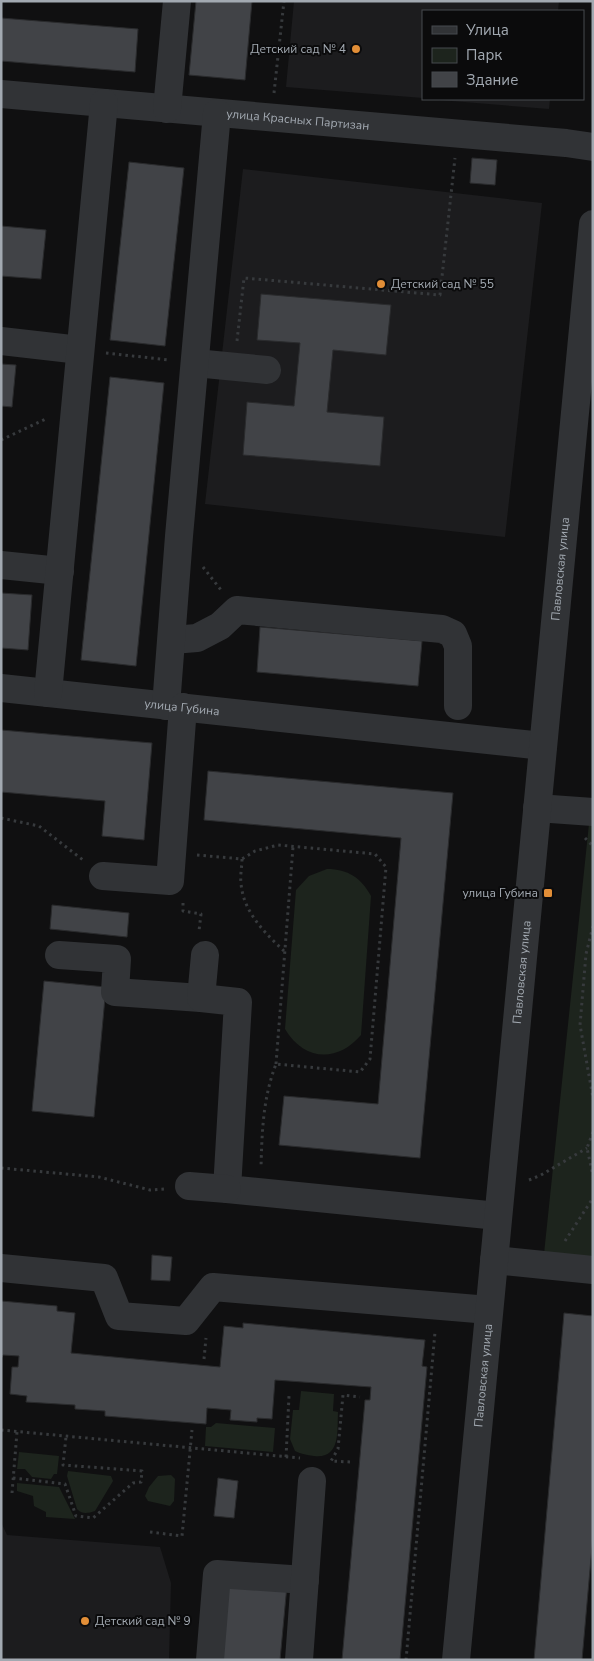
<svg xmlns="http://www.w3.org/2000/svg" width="594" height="1661" font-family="'Nunito Sans',sans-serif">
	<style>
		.built { fill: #1c1c1e }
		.green { fill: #1d241d }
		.building { fill: #414347; stroke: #2a2b2d }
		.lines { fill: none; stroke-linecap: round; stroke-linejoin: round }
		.path { stroke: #373a3d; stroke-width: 3; stroke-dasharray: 2.5 4; stroke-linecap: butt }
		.minor { stroke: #313336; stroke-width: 28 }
		.poi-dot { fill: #e28e37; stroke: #0b0b0c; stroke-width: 2 }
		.labels { text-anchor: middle; stroke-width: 4; stroke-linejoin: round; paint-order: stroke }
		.poi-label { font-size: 12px; fill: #a2a9b1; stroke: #0b0b0c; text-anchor: end }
		.street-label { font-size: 12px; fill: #a2a9b1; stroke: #0b0b0c }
	</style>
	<rect width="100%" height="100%" fill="#101011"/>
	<!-- built -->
	<g class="built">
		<path d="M294,1h265l-1,10h-135v87l-137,-11z"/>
		<path d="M427,99h123l-1,10z"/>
		<path d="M243,169l299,34 -37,334 -300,-33z"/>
		<path d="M1,1522l6,13 153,12 11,36 -2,77h-168z"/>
	</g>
	<!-- green -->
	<g class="green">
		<path d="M589,824h4v433l-49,-3z"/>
		<path d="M327,869c21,0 34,9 44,27l-10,139c-24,28 -57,26 -76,-6l11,-139 13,-14z"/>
		<path d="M301,1391l33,3 -1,17 5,1c-1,19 3,47 -24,44 -7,-1 -13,-2 -19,-5l-5,-12 3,-29h6z"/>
		<path d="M216,1423l59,5 -2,24 -68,-6 1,-19h5z"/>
		<path d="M19,1452l40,4 -2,18h-3l-3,5 -19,-2 -7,-8h-8z"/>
		<path d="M68,1471l43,5 2,5 -18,30c-7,2 -12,4 -18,-2l-10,-33z"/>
		<path d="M171,1475l4,4 -1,22 -4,5 -22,-5 -3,-5 4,-9 9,-11z"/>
		<path d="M17,1483l42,4 16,32 -29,-2v-5l-12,-6 -1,-10 -16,-5z"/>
	</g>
	<!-- building -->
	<g class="building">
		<path d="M196,1h56l-7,79 -56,-5z"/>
		<path d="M1,18l137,11 -3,43 -134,-11z"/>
		<path d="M472,158l25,2 -2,25 -25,-2z"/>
		<path d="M129,162l55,6 -19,178 -55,-6z"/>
		<path d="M1,226l45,4 -5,49 -40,-3z"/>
		<path d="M261,294l130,11 -5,50 -53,-5 -6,62 57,5 -4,49 -137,-11 4,-53 47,4 6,-63 -43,-3z"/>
		<path d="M1,364l15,1 -4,42 -11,-1z"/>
		<path d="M110,377l54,6 -28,283 -55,-6z"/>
		<path d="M1,593l31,2 -4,55 -27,-2z"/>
		<path d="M260,627l162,14 -4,45 -161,-14z"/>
		<path d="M1,730l151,13 -8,97 -42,-4 3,-35 -104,-9z"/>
		<path d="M208,771l245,22 -33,365 -141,-13 5,-49 94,8 23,-266 -197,-18z"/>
		<path d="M52,905l77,8 -2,24 -77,-8z"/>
		<path d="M44,981l62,6 -12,130 -62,-6z"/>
		<path d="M152,1255l20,2 -2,24 -19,-1z"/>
		<path d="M1,1301l56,5v5l18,2 -4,40 149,14 4,-41 19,2v-5l182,17 -3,26 5,1 -27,293h-58l23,-260h5l1,-13 -96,-7 -3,39 -15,-1v4l-27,-2 1,-10 -24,-2 -1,16 -101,-8v-5l-30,-2v-4l-49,-3 1,-6 -17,-2 2,-27h6l1,-11 -16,-1 -2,4z"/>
		<path d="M564,1313l29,3v219l-11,125h-48z"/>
		<path d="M218,1478l20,3 -4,37 -20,-2z"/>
		<path d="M227,1580l60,5 -7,75h-59z"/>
	</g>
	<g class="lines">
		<!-- path -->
		<g class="path">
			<path d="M274,93l10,-92"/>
			<path d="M237,341l7,-63 196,17 15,-137"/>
			<path d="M106,353l63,7"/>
			<path d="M1,440l47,-22"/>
			<path d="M203,567l18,23"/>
			<path d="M1,818l38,8 44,34"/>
			<path d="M585,838l8,8"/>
			<path d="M197,855l45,4 13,-8 23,-6 97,9 11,13 -16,192 -10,13 -84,-8c-13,34 -14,67 -15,103"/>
			<path d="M242,859c0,8 -2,16 -1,24 2,29 24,50 43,68"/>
			<path d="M183,903v8l18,3 -2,17"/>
			<path d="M593,926l-7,28 -6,71 13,73"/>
			<path d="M276,1064l17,-217"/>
			<path d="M593,1132l-6,16 6,28"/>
			<path d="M1,1168l98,9 51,13 14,-1"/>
			<path d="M529,1180l12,-5 46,-27"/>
			<path d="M565,1241l28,-43"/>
			<path d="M204,1359l2,-21"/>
			<path d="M1,1430l299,28"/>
			<path d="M286,1457l3,-61"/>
			<path d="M350,1462l-19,-1 7,-12 5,-54 17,2"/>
			<path d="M13,1478l52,6 11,32 17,2 40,-35 8,-1 1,-11 -79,-6 3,-28"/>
			<path d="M12,1493l5,-61"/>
			<path d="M150,1532l32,4 10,-106"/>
			<path d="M406,1660l29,-328"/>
		</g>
		<!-- minor -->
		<g class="minor">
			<path id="s1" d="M1,94l565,49 27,4"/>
			<path d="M167,109l10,-108"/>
			<path d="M1,341l79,9"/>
			<path d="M195,363l72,7"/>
			<path d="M1,565l59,6"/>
			<path d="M172,640l25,-2 23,-12 17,-16 205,19 11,5 5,12v60"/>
			<path id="s2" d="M1,688l542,58"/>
			<path d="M48,693l56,-590"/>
			<path d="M166,706l13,-170 38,-423"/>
			<path d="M537,808l56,4"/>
			<path d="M103,876l67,5 13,-174"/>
			<path d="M59,955l58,4 -2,33 86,6"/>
			<path d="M205,955l-4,43 37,4 -11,187 271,27"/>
			<path d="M189,1186l38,3"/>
			<path d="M494,1260l99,10"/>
			<path d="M1,1268l103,10 15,38 67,5 27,-34 276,23"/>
			<path d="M210,1660l7,-86 88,6"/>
			<path d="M299,1660l13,-179"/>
			<path id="s3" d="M456,1660l137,-1436"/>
		</g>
	</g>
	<!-- markers -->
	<g class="poi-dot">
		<circle cx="356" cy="49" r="5"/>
		<circle cx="381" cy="284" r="5"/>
		<rect x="543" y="888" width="10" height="10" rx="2.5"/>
		<circle cx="85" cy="1621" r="5"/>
	</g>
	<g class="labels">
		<!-- poi labels -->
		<g class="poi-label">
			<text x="346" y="53">Детский сад № 4</text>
			<text x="391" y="288" text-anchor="start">Детский сад № 55</text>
			<text x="538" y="897">улица Губина</text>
			<text x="95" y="1625" text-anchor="start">Детский сад № 9</text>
		</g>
		<!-- street labels -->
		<g class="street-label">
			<text dy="4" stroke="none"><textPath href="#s1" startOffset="298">улица Красных Партизан</textPath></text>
			<text dy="4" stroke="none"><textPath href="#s3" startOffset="1096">Павловская улица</textPath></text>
			<text dy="4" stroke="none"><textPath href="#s2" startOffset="182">улица Губина</textPath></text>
			<text dy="4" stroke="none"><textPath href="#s3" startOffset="691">Павловская улица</textPath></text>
			<text dy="4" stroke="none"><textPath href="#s3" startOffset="286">Павловская улица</textPath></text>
		</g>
	</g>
	<!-- border -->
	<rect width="594" height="1661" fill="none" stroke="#a2a9b1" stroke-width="5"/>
	<!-- legend -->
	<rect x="422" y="10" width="162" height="90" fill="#0b0b0c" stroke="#474a4e"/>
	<rect x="432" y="26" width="25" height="8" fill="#313336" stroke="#474a4e"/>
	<text x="466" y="35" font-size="15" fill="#a2a9b1">Улица</text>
	<rect x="432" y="48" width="25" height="15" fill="#1d241d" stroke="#474a4e"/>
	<text x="466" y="60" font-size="15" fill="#a2a9b1">Парк</text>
	<rect x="432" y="72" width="25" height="15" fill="#414347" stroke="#474a4e"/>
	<text x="466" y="85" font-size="15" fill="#a2a9b1">Здание</text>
</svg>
